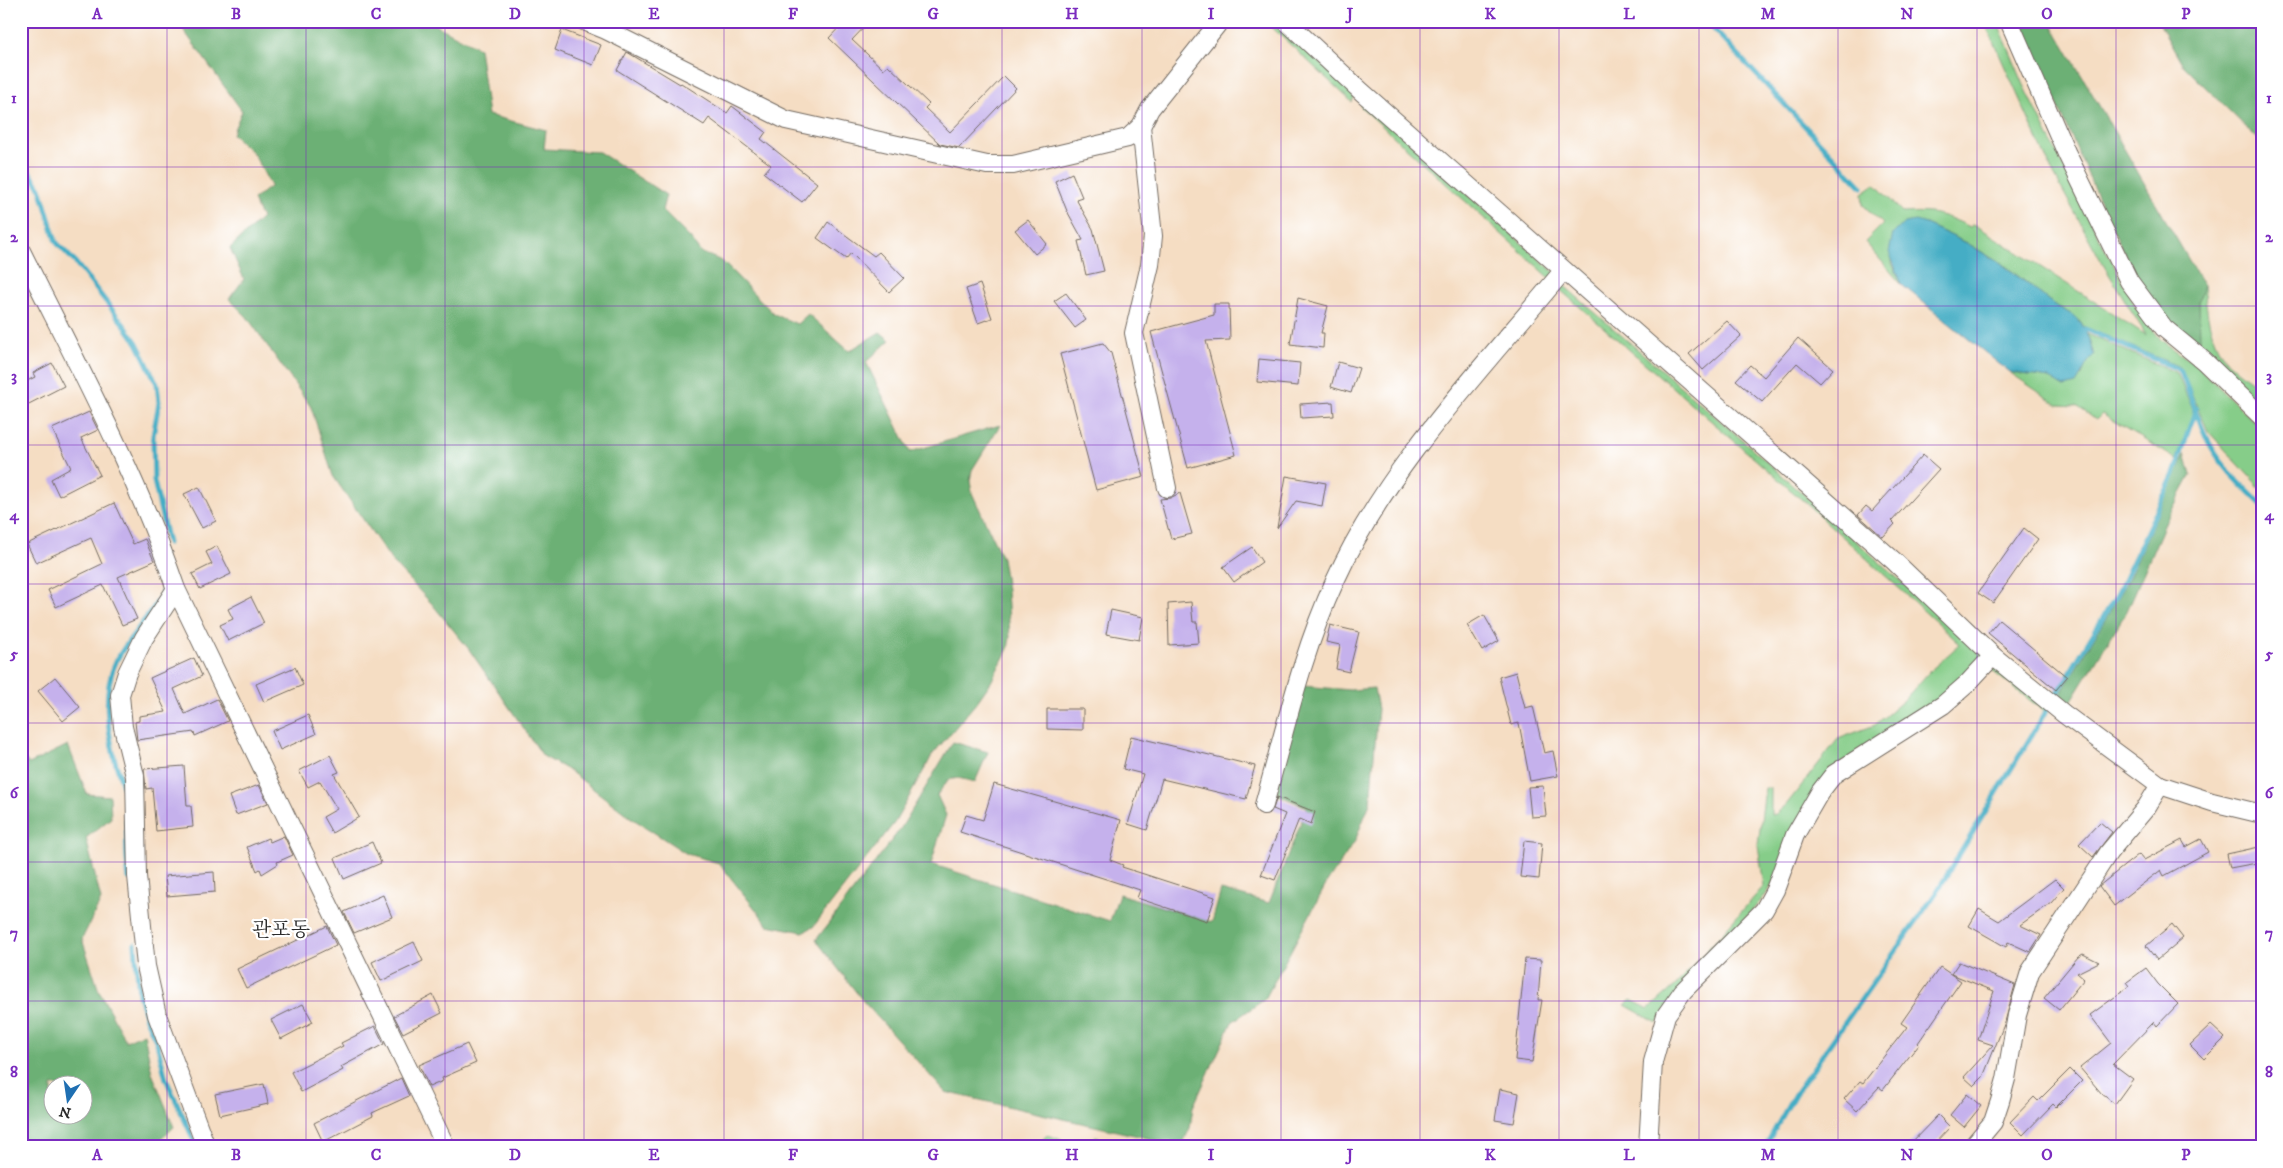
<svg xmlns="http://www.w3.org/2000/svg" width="2283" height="1168" font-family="'IM FELL DW Pica','Noto Serif KR',serif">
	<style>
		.green { fill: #86cd89; stroke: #587c5a }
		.forest { fill: #6cb075; stroke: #4c6e50; fill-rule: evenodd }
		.water { fill: #45adc5; stroke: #386c78 }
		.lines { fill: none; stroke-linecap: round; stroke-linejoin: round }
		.stream { stroke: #45adc5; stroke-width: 5 }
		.building { fill: #c5b1ec }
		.street-casing { stroke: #726960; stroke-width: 20 }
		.street { stroke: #fff; stroke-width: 18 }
		.grid { fill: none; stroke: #7b2cbf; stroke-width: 1; stroke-opacity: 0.55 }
		.labels { text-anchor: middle; stroke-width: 4.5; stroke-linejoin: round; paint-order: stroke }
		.quarter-label { font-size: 20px; fill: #2b2b2b; stroke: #fff }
		.neatline { fill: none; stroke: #7b2cbf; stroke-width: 2 }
		.grid-label { font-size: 16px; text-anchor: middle; font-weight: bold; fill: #7b2cbf }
	</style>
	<rect width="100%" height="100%" fill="#fff"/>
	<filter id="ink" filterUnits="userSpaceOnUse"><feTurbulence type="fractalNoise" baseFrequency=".02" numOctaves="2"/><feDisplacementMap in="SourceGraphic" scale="10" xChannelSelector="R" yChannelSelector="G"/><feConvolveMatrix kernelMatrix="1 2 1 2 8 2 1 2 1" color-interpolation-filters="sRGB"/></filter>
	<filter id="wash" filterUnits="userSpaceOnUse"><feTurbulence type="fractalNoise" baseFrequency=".0096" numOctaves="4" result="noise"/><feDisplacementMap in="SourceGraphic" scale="20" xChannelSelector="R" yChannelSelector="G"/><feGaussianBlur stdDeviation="1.12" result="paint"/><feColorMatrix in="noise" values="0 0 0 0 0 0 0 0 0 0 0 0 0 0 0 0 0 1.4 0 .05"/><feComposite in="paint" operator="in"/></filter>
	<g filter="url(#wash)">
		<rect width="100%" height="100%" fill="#f5ddc3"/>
		<!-- green -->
		<g class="green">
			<path d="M1265,21h10l80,74 -3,7z"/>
			<path d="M1984,21h13l27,64 62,128 51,96 24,31 35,25 66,64v61l-54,-59 -28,-64 -97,-41 -7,-9 -23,-13 -46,-37 -40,-24 -41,-19 -22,-1 -11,11 -1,29 10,22 -37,-43 18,-18 -20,-19 -1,-12 13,-9 28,29c30,-2 40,1 67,14l4,-3 172,111 -42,-69 -51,-93z"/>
			<path d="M1364,101l191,172 -5,5 -190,-172z"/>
			<path d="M1562,284l184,159 241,215 -38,35 -111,72 -70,127 -111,131 -32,-18 6,-5 18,9 26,-23 89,-100 -6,-41 7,-57h6v27l5,-1 10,-9 52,-66 37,-14 29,-25 26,-29 30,-27 -151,-138 -251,-218z"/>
			<path d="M2204,286c3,27 6,56 24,76 10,10 23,18 34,27v20l-62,-60 -1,-49z"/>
			<path d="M2087,334l90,39 16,37 -6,25 -11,24 -74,-45 -6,6 -19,-14 -19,-1 -49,-33 40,6 15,9 18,-11 4,-14 8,-7z"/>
			<path d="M1991,662l57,44 -3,6 -58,-45z"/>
			<path d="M1047,1135c23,6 28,18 50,1l14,11h-72l1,-5z"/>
		</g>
		<!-- forest -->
		<g class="forest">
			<path d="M177,21h251l51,27 9,67 58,15 -2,19 55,3 67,43 -4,15 29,29 9,13 22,9 52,53 23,10 11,-10 41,37 31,-19 10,8 -24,22 44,90 90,-27 -28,45 -2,11 2,12 30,65 5,32 3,48 -2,11 -17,33 -14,20 -44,52 -38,68 -82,105 -10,5 -35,-7 -49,-62 -32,-9 -57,-37 -59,-45 -28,-16 -75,-108 -36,-44 -38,-40 -61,-88 -22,-69 -64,-90 -18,-18 15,-20 -14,-31 32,-30 -9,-18 18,-14 -18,-33 -21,-19 10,-23z"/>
			<path d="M2021,21h29l154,265 -5,14 1,49 -30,-27 -19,-23 -16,-24 -37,-77z"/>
			<path d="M2158,21h104v122l-79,-78z"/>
			<path d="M2185,453l6,22 -24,44 -40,92 -60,97 -10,-8 68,-114z"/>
			<path d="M1303,686l47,4 24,-2 4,21 -8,94 -15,38 -27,40 -63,118 -33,23 -39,85 -3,21 -7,15 -27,-3 -211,-48 -82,-91 -47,-61 85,-112 52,-86 35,10 -13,30 -17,-4 -10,2 -11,15 9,20 -15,49 179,57 9,-27 93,28 9,-32 48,13 38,-96 -31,-13z"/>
			<path d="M68,745l19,49 23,2 1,22 -25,20 15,62 -19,39 17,52 27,50 18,-8 8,40 22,54 -15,14 1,6h-139v-393l8,10zM52,1086h30v30h-30z"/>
		</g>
		<!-- water -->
		<path class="water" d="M1916,221l10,3 41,19 39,24 47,37 23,13 9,12 9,26c-9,8 -11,19 -18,29l-12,3 -15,-9 -40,-6 -107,-87 -13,-33 4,-18 11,-11z"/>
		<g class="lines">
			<!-- stream -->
			<g class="stream">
				<path d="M1706,21l156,166"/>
				<path d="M21,159l19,29 16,54 19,20 50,64 12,17 20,41 2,18 -6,34 1,45 14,62"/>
				<path d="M2085,329l95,41c9,21 15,41 24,62 11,28 36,52 58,73"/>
				<path d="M129,878c-5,-29 0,-59 -5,-87 -2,-10 -6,-20 -9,-30 -7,-30 -13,-67 0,-97 13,-30 44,-53 51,-84"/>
				<path d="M135,944l4,51 7,24 11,24 9,36 31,68"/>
				<path d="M1765,1147l30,-53 141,-201 182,-300 56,-119 22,-66"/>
			</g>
		</g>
		<g id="blocks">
			<!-- building -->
			<g class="building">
				<path d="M845,21h25l-18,19 31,29 5,-4 41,39 -4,4 25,24 54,-56 12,12 -57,60 -19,-4 -111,-106z"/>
				<path d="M562,30l39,15 -8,20 -38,-15z"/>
				<path d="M627,52l53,32 1,-1 46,30 5,-7 34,26 -5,7 56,44 -15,19 -38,-29 7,-8 -62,-47 -5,7 -87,-55z"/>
				<path d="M1072,173l10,24 -6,2 17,30 11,42 -18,4 -8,-34 5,-1 -16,-29 -12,-30z"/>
				<path d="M1028,220l19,24 -12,10 -20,-24z"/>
				<path d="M828,222l46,34 5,-4 25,26 -15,14 -38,-39 -5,6 -29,-21z"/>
				<path d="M980,284l12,34 -14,5 -12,-34z"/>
				<path d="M1066,293l20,27 -11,8 -21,-27z"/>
				<path d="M1298,298l30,8 -7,27h3l-1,15 -33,-4z"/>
				<path d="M1214,304h15l1,36 -24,1 30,114 -48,13 -37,-136 63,-17z"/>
				<path d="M1727,321l14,15 -38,34 -14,-16z"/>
				<path d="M1798,338l35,31 -13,14 -23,-20 -35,39 -26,-22 14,-15 14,12z"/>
				<path d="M1103,343l8,10 33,124 -48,13 -36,-136z"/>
				<path d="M1259,359l41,4 -2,23 -41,-4z"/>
				<path d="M1338,362l21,6 -8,25 -20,-6z"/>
				<path d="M52,363l12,23 -43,22v-24l14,-7 -2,-4z"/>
				<path d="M1333,402l1,14 -33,2 -1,-14z"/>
				<path d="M89,412l9,18 -17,8 19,37 -41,21 -8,-17 20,-11 -19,-39z"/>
				<path d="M1923,455l16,14 -47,52 3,3 -12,13 -25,-22 8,-9 6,5z"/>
				<path d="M1286,476l40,7 -4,23 -26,-5 -19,27z"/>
				<path d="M199,487l17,34 -14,7 -18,-34z"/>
				<path d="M1180,493l12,41 -21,5 -11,-40 10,-1z"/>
				<path d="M114,503l19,41 12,-5 9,22 -36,16 19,42 -15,6 -19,-40 -47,22 -8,-17 54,-26 -11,-26 -55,25 -9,-19z"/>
				<path d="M2024,528l14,11 -45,64 -15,-10z"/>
				<path d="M217,546l14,28 -31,15 -8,-15 20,-10 -6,-12z"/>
				<path d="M1252,547l10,15 -28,20 -11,-15z"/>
				<path d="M251,597l13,26 -36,18 -8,-16 13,-6 -5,-10z"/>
				<path d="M1191,602l2,20h4l2,21 -30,2 -1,-41z"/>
				<path d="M1111,610l32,7 -4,23 -33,-6z"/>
				<path d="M1484,615l15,26 -17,10 -15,-26z"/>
				<path d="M1999,620l68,57 -11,13 -68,-57z"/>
				<path d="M1330,625l29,7 -10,40 -13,-3 4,-24 -14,-3z"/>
				<path d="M194,658l8,18 -28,13 11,25 32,-15 11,22 -33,15 -1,-4 -57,8 -2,-18 4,-1v-5l27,-4 -16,-34z"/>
				<path d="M295,667l8,18 -39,17 -8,-18z"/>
				<path d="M1516,672l9,36 8,-2 11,47 9,-2 5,25 -28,5 -11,-58 -8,2 -12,-48z"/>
				<path d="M55,677l25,30 -17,14 -25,-30z"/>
				<path d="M1047,709h36v21l-36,-1z"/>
				<path d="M308,715l8,19 -36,16 -8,-19z"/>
				<path d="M1131,736l124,30 -9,33 -84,-20 -15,51 -19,-6 15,-50 -20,-5z"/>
				<path d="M330,755l9,17 -5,2 25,43 -27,16 -9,-16 14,-8 -17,-28 -12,6 -9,-16z"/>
				<path d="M184,766l3,40h4l2,21 -37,4 -4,-43 -6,1 -2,-20z"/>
				<path d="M994,784l127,36 -11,40 13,5 -1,2 93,30 -8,24 -70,-23 3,-8 -180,-58 6,-17 17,5z"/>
				<path d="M259,785l9,18 -32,12 -7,-19z"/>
				<path d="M1543,786l3,30 -15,1 -3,-30z"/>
				<path d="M1277,797l38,15 -4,12 -12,-5 -24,61 -14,-5 24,-61 -12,-5z"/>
				<path d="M2100,822l12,10 -19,25 -14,-13z"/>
				<path d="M284,836l9,19 -16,7 1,2 -16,10 -2,-5 -3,2 -10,-24 21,-9 2,4z"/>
				<path d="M2201,839l7,13 -44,24 -3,-6 -47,36 -15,-20 40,-32 5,6 38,-20 4,7z"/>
				<path d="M1524,841l18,2 -3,36 -19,-2z"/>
				<path d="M372,842l9,21 -37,16 -9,-21z"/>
				<path d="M2259,847l3,15 -32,6 -3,-14z"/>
				<path d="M214,872l1,20 -48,4 -2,-20z"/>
				<path d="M2055,879l9,9 -13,15 -31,22 21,10 -11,17 -22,-10 -2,5 -37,-21 10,-17 20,12z"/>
				<path d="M383,895l9,22 -38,16 -10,-21z"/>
				<path d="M2172,924l11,14 -26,22 -11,-14z"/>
				<path d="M327,926l9,19 -90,43 -9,-19z"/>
				<path d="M414,942l9,19 -42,20 -9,-19z"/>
				<path d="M2083,954l16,8 -22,11 7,6 -25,31 -15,-12 34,-41z"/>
				<path d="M1525,959l16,1 -3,40h4l-10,62 -17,-2z"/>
				<path d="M1959,962l56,23 -10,37 -22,55 -9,9 -10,-9 29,-32 -15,-5 16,-49 -43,-17z"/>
				<path d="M1940,967l21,14 -43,62 1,1 -36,46 -4,-3 -22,24 -13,-12 16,-18 3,2 44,-56 -6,-4z"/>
				<path d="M2146,968l12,16 20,20 -21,22 -3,-4 -41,42 20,15 -18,25 -13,-10 -22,-26 31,-25 -21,-28 40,-29 -3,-4z"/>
				<path d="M433,995l9,18 -39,20 -9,-17z"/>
				<path d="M303,1004l10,18 -32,17 -10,-19z"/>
				<path d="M2211,1025l14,13 -21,21 -14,-14z"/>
				<path d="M375,1026l9,18 -43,23 2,3 -42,22 -10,-20 52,-26 -2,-3z"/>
				<path d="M467,1044l9,19 -34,15 1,3 -14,6 -10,-22z"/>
				<path d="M2070,1069l12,12 -26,26 -3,-3 -30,31 -13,-13 24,-25 4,4z"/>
				<path d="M401,1078l8,18 -37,17 1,3 -50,26 -9,-19z"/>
				<path d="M264,1084l4,20 -48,11 -5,-21z"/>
				<path d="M1500,1089l19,4 -5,30 -19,-3z"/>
				<path d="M1967,1094l14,12 -17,21 -14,-12z"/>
				<path d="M1938,1115l12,12 -19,20h-24z"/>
			</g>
		</g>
	</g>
	<g filter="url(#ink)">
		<use href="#blocks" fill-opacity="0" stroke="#726960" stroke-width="1"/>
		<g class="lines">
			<!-- street casing -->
			<g class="street-casing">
				<g id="street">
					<path d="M584,21l22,9 180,90 201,45h26l115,-27 13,-12 9,-17 70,-88"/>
					<path d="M1286,21l76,71 532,469 99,95 71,58 96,71 52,17 50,12"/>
					<path d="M2009,21l58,133 62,127 35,47 40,33 58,56"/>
					<path d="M1141,126l12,110 -3,29 -16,68 33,155"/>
					<path d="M21,251c55,111 115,221 155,338l270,558"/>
					<path d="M176,589l-32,49 -17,35 -7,22 3,32 12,49 2,100 9,90 11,49 49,132"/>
					<path d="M1264,805c21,-75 38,-153 71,-224 52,-115 148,-213 228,-310"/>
					<path d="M1648,1147l5,-85 13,-47 17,-24 81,-81 11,-20 20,-55 25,-43 14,-18 109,-69 24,-21 26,-28"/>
					<path d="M1972,1147l21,-25 7,-21 6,-22 11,-64 13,-43 79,-120 37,-44 14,-23"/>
				</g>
			</g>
			<!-- street -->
			<use href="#street" class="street"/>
		</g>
	</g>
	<!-- grid -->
	<path class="grid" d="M167,21v1126M306,21v1126M445,21v1126M584,21v1126M724,21v1126M863,21v1126M1002,21v1126M1142,21v1126M1281,21v1126M1420,21v1126M1559,21v1126M1699,21v1126M1838,21v1126M1977,21v1126M2116,21v1126M21,167h2241M21,306h2241M21,445h2241M21,584h2241M21,723h2241M21,862h2241M21,1001h2241"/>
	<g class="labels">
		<!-- quarter labels -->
		<g class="quarter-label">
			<text x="281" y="936">관포동</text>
		</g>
	</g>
	<!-- margin -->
	<rect width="2283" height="1168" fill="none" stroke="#fff" stroke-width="55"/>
	<!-- north arrow -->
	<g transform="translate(68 1100) rotate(193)"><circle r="24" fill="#ffffff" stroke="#aaaaaa"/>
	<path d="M0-4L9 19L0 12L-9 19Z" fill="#1f6fb2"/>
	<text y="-8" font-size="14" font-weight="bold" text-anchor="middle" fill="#2b2b2b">N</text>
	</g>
	<rect x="28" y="28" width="2228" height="1112" class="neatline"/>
	<g class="grid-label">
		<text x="97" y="19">A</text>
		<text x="236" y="19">B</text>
		<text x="376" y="19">C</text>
		<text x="515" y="19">D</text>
		<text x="654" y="19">E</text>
		<text x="793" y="19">F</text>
		<text x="933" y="19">G</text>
		<text x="1072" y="19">H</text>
		<text x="1211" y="19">I</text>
		<text x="1350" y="19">J</text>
		<text x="1490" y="19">K</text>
		<text x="1629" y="19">L</text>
		<text x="1768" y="19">M</text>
		<text x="1907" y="19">N</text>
		<text x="2047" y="19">O</text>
		<text x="2186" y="19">P</text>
		<text x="14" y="103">1</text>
		<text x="2269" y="103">1</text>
		<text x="14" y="242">2</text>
		<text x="2269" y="242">2</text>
		<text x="14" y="381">3</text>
		<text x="2269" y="381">3</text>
		<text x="14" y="520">4</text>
		<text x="2269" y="520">4</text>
		<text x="14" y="659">5</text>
		<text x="2269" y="659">5</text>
		<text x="14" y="798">6</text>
		<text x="2269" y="798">6</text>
		<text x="14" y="938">7</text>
		<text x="2269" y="938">7</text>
		<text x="14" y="1077">8</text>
		<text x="2269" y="1077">8</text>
		<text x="97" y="1160">A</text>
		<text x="236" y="1160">B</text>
		<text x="376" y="1160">C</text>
		<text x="515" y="1160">D</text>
		<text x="654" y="1160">E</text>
		<text x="793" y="1160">F</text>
		<text x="933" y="1160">G</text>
		<text x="1072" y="1160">H</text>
		<text x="1211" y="1160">I</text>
		<text x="1350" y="1160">J</text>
		<text x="1490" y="1160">K</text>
		<text x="1629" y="1160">L</text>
		<text x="1768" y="1160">M</text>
		<text x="1907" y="1160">N</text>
		<text x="2047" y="1160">O</text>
		<text x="2186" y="1160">P</text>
	</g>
</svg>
